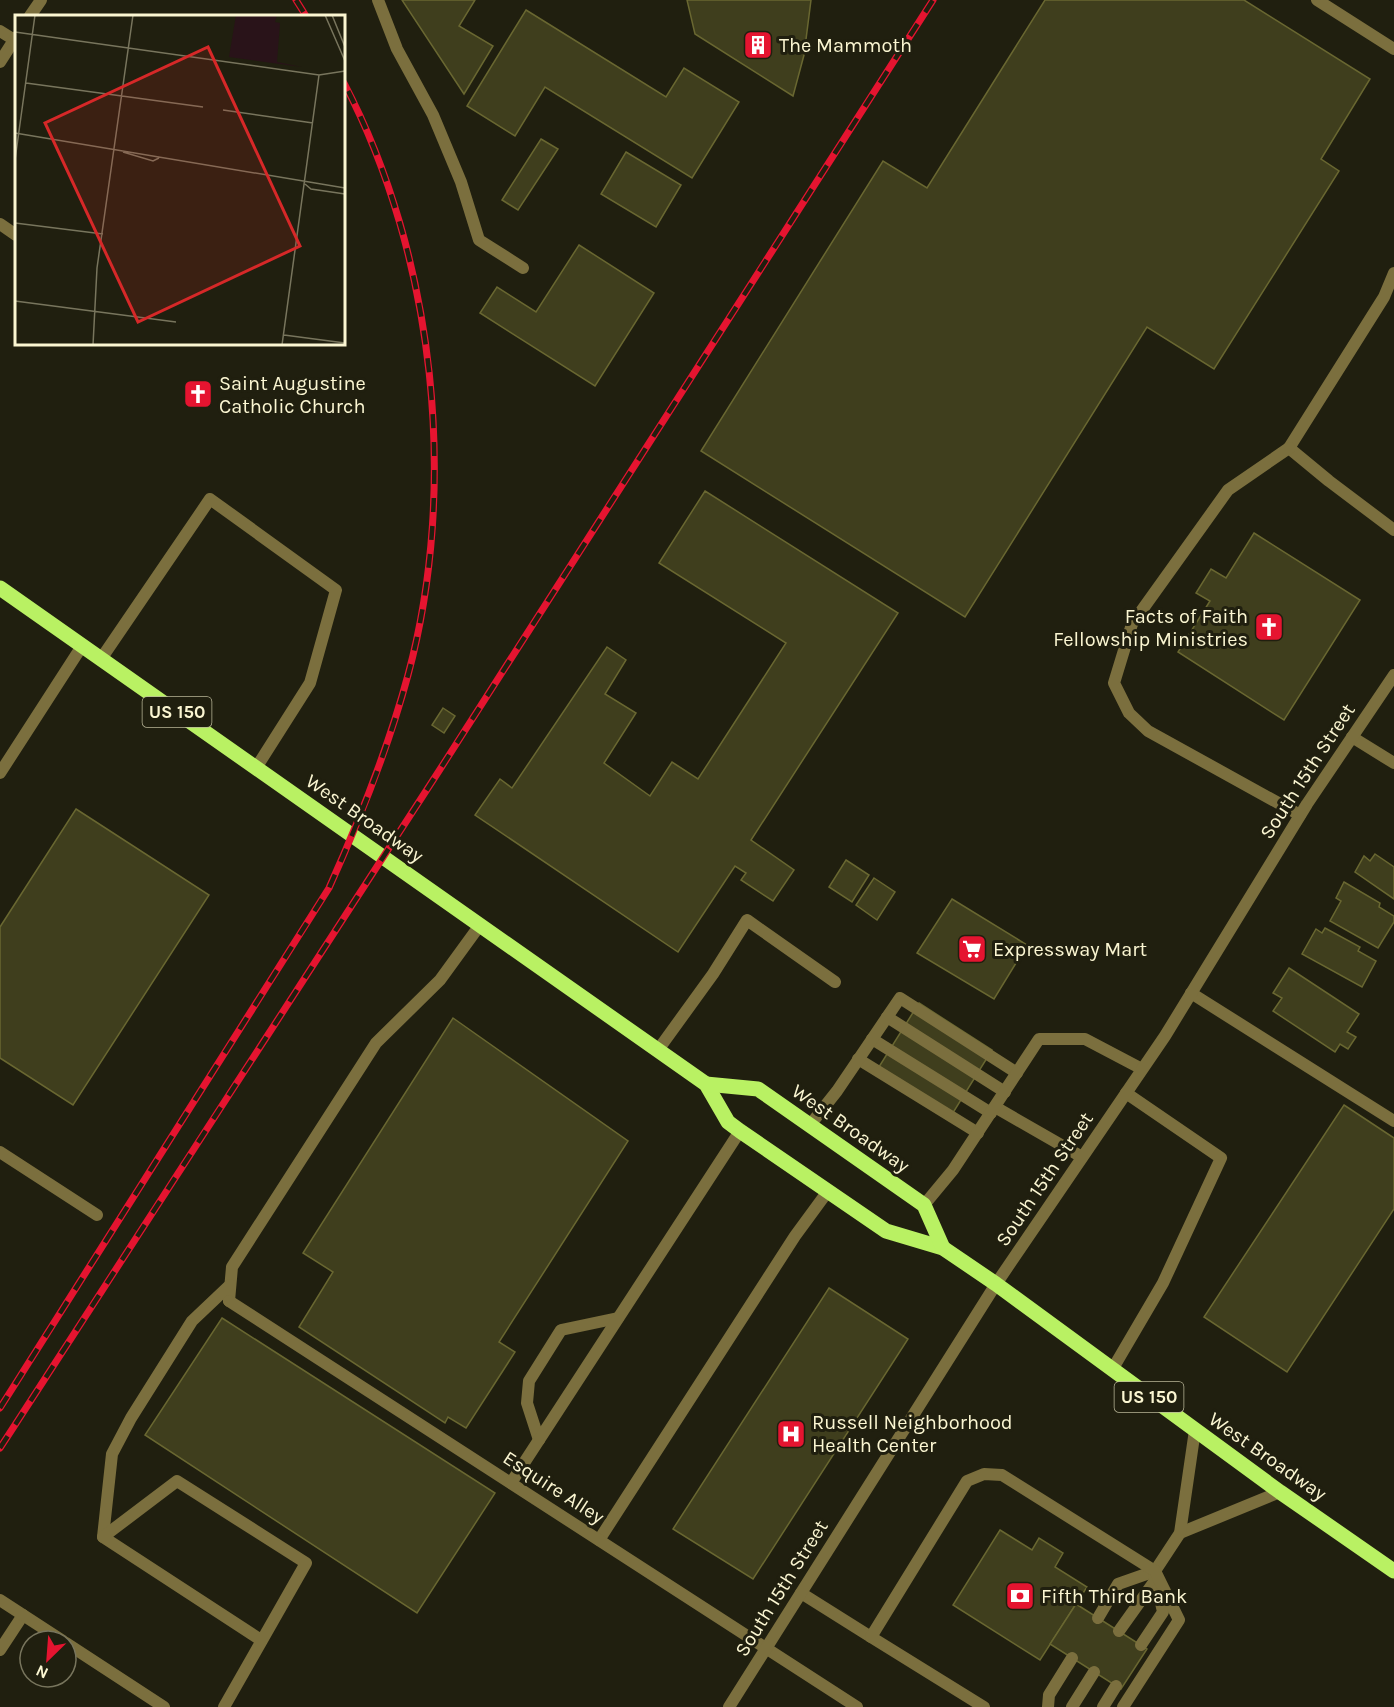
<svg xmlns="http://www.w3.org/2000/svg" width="1394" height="1707" font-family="Karla,sans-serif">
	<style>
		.building { fill: #3f3e1d; stroke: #696731; stroke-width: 1.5 }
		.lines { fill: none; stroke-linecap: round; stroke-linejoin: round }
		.lane { stroke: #7b6f3e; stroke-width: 12 }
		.street { stroke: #7b6f3e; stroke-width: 12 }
		.primary { stroke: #b9f163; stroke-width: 15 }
		.rail-casing { stroke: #e51430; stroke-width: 7 }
		.rail { stroke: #201f0f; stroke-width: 4.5; stroke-dasharray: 14; stroke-linecap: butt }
		.labels { text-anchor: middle; stroke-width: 6; stroke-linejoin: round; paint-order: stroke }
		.shield { fill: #201f0f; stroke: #b9b698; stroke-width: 1.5 }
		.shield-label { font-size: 18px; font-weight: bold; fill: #fbf6d2 }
		.poi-label { font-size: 20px; fill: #fbf6d2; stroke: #201f0f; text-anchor: start }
		.street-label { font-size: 20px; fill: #fbf6d2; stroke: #201f0f }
		.inset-road { fill: none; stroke: #78755d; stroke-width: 1.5 }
		.view { fill: #d62828; fill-opacity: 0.15; stroke: #d62828; stroke-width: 3 }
		.inset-edge { fill: none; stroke: #fbf6d2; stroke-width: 3 }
	</style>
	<rect width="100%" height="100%" fill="#201f0f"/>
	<!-- building -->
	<g class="building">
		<path d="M402,0h73l-16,26 34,20 -29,48z"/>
		<path d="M687,0h124l-7,55 -11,41 -98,-62z"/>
		<path d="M1045,0h199l126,79 -49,80 18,12 -125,198 -67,-42 -182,290 -264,-166 182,-290 44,27z"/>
		<path d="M526,10l140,87 18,-29 55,34 -47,76 -147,-91 -30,49 -48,-30z"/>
		<path d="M541,139l17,10 -40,61 -16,-10z"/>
		<path d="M626,152l55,33 -25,42 -55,-33z"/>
		<path d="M579,245l75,48 -59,93 -115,-73 17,-26 39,25z"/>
		<path d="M705,491l193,122 -147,227 43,30 -21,31 -32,-21 5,-7 -11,-7 -57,86 -203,-137 25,-36 12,9 95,-141 19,13 -21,34 31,19 -32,50 46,33 22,-34 26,17 88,-136 -127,-80z"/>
		<path d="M1254,533l106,67 -76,120 -106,-68 32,-51 -14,-8 15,-24 15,9z"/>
		<path d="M443,708l12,8 -11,17 -12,-8z"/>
		<path d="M76,809l133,86 -136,210 -73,-47v-131z"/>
		<path d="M1375,854l19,13v32l-39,-27 9,-16 6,5z"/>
		<path d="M846,860l23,15 -17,27 -23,-15z"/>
		<path d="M874,878l21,14 -18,28 -21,-15z"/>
		<path d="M1344,882l36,21 -1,4 15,9v6l-16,26 -48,-27 11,-20 -5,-3z"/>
		<path d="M952,899l75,46 -33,54 -77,-46z"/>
		<path d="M1325,928l35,19 -2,4 18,10 -14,26 -60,-33 14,-25 6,4z"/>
		<path d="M1289,968l70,46 -12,18 9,5 -8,12 -8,-5 -5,8 -62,-41 9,-13 -9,-5z"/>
		<path d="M919,1003l73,47 -41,66 -74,-46z"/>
		<path d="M453,1018l175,123 -129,201 16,10 -49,76 -18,-11 -3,6 -146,-96 34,-55 -30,-19z"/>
		<path d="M1344,1105l50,33v71l-107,163 -83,-55z"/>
		<path d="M829,1288l79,51 -155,240 -80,-50z"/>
		<path d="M222,1318l273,175 -78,120 -272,-178z"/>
		<path d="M1000,1530l32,20 7,-12 24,15 -8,14 32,20 -47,73 -87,-55z"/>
		<path d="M1076,1604l71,45 -26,40 -71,-45z"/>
	</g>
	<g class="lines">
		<!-- lane -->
		<g class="lane">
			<path d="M378,0l19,49 36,66 28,67 18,58 44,28"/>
			<path d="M0,31l16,10"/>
			<path d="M0,224l16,11"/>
			<path d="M1394,273l-10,24 -95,151 40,33 65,49"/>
			<path d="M1289,448l-61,42 -96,134 -18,59 15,30 19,18 152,84"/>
			<path d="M101,659l109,-160 126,91 -26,93 -54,85"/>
			<path d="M0,773l82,-127"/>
			<path d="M1191,993l203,128"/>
			<path d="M887,1017l118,75"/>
			<path d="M872,1039l119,74"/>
			<path d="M658,1050l55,-76 34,-54 88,62"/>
			<path d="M858,1059l120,74"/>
			<path d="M995,1107l87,50"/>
			<path d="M810,1125l27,-34 63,-93 117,75"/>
			<path d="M924,1205l29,-35 86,-131h46l57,30"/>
			<path d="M229,1301l3,-34 144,-224 64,-63 40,-55"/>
			<path d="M1112,1370l51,-87 58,-125 -95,-65"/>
			<path d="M539,1440l-12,-37 2,-22 32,-51 57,-12"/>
			<path d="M511,1483l229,-352"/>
			<path d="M1180,1533l100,-41"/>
			<path d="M103,1537l9,-83 19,-36 61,-97 38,-36"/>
			<path d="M599,1540l196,-304 33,-45"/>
			<path d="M801,1593l70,44"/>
			<path d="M1098,1618l20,-34 37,-13"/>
			<path d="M1119,1631l35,-49 1,-11 25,-38 15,-103"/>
			<path d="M1141,1645l22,-33 -5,-23"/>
			<path d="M0,1650l23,-35"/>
			<path d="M224,1707l82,-144 -129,-82 -74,56 158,103"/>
			<path d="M984,1707l-113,-70 96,-156 17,-7 18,1 153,96 24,49 -56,87"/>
			<path d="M1048,1707l1,-12 23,-37"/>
			<path d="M1072,1707l22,-35"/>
			<path d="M1103,1707l13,-21"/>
		</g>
		<!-- street -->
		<g class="street">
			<path d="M1317,0l77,49"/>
			<path d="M30,16l11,-16"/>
			<path d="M0,62l16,-25"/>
			<path d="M1352,737l42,26"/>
			<path d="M0,1152l97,63"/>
			<path d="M229,1301l628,406"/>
			<path d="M0,1600l63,41"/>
			<path d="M66,1643l98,64"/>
			<path d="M729,1707l267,-423 169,-248 142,-232 87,-129"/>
		</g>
		<!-- primary -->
		<g class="primary">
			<path d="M0,588l706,496 22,38 12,9 146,100 57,17 53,36 284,208 114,79"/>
			<path d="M706,1084l52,5 166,116 19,43"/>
		</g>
		<!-- rail casing -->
		<g class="rail-casing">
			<g id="rail">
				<path d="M296,0l10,16"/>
				<path d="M0,1408l329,-520c31,-69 59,-139 79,-213 51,-189 27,-418 -64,-592"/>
				<path d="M0,1448l437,-674 496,-774"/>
			</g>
		</g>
		<!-- rail -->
		<use href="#rail" class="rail"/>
	</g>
	<!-- icons -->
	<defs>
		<g id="building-square" transform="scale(1.5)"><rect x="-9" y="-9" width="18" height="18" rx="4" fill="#e51430" stroke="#201f0f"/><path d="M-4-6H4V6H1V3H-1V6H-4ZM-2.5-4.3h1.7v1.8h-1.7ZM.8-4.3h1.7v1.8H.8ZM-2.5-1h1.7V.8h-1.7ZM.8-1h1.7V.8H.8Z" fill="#fff"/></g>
		<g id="church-square" transform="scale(1.5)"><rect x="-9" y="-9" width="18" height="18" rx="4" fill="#e51430" stroke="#201f0f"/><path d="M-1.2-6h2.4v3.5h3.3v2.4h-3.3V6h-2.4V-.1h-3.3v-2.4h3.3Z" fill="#fff"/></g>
		<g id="supermarket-square" transform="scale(1.5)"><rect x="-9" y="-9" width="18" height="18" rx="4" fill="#e51430" stroke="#201f0f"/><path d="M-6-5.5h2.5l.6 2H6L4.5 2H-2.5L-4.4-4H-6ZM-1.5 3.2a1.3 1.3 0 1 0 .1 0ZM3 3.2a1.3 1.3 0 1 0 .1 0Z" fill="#fff"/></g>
		<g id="hospital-square" transform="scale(1.5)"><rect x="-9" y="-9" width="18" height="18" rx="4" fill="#e51430" stroke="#201f0f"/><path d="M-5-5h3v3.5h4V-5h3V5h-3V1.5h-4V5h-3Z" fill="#fff"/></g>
		<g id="bank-square" transform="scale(1.5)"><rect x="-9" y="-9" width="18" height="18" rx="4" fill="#e51430" stroke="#201f0f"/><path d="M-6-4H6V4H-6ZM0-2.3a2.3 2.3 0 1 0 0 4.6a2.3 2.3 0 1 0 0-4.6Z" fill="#fff"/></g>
	</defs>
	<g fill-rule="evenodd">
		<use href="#building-square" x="758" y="45"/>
		<use href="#church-square" x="198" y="394"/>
		<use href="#church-square" x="1269" y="627"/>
		<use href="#supermarket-square" x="972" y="949"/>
		<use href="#hospital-square" x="791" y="1434"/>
		<use href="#bank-square" x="1020" y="1596"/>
	</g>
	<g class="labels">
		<!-- shield labels -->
		<g class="shield">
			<rect x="142.5" y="697" width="69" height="30" rx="4.5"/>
			<rect x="1114.5" y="1382" width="69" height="30" rx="4.5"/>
		</g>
		<g class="shield-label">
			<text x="177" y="718">US 150</text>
			<text x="1149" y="1403">US 150</text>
		</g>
		<!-- poi labels -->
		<g class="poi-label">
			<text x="779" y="52">The Mammoth</text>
			<text x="219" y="390">Saint Augustine<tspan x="219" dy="23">Catholic Church</tspan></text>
			<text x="1248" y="623" text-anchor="end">Facts of Faith<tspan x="1248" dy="23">Fellowship Ministries</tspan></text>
			<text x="993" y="956">Expressway Mart</text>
			<text x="812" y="1429">Russell Neighborhood<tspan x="812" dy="23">Health Center</tspan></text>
			<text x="1041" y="1603">Fifth Third Bank</text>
		</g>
		<!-- street labels -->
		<g class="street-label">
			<text transform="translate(1307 771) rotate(-57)" y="7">South 15th Street</text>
			<text transform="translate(365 818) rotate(35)" y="7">West Broadway</text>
			<text transform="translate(851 1128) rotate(35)" y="7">West Broadway</text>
			<text transform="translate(1044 1179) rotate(-56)" y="7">South 15th Street</text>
			<text transform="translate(1268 1456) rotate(35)" y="7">West Broadway</text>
			<text transform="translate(554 1487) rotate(33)" y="7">Esquire Alley</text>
			<text transform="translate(781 1588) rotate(-58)" y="7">South 15th Street</text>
		</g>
	</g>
	<!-- overview -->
	<g transform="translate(15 15)">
		<rect width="330" height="330" fill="#201f0f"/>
		<path d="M221,0h41l-2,7 5,1 -3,39 25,5 -73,-10z" fill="#291319"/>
		<path class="inset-road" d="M310,0l20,46M317,0l13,32M0,17l304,43 26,-4M11,68l177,24M208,95l90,13M0,118l330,55M108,137l30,9 6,-3M0,145l20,-145M290,169l6,5 34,5M0,208l88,11M0,286l161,21M269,320l61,8M78,330l4,-77 36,-253M267,330l37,-270"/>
		<path class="view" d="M193,32l92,199 -162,76 -93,-199z"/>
		<rect width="330" height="330" class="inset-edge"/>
	</g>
	<!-- north arrow -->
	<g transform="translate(48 1659) rotate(205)"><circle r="28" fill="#201f0f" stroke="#78755d" stroke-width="1.5"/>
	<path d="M0-4.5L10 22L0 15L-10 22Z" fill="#e51430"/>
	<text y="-9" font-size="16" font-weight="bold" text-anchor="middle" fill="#fbf6d2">N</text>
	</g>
</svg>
